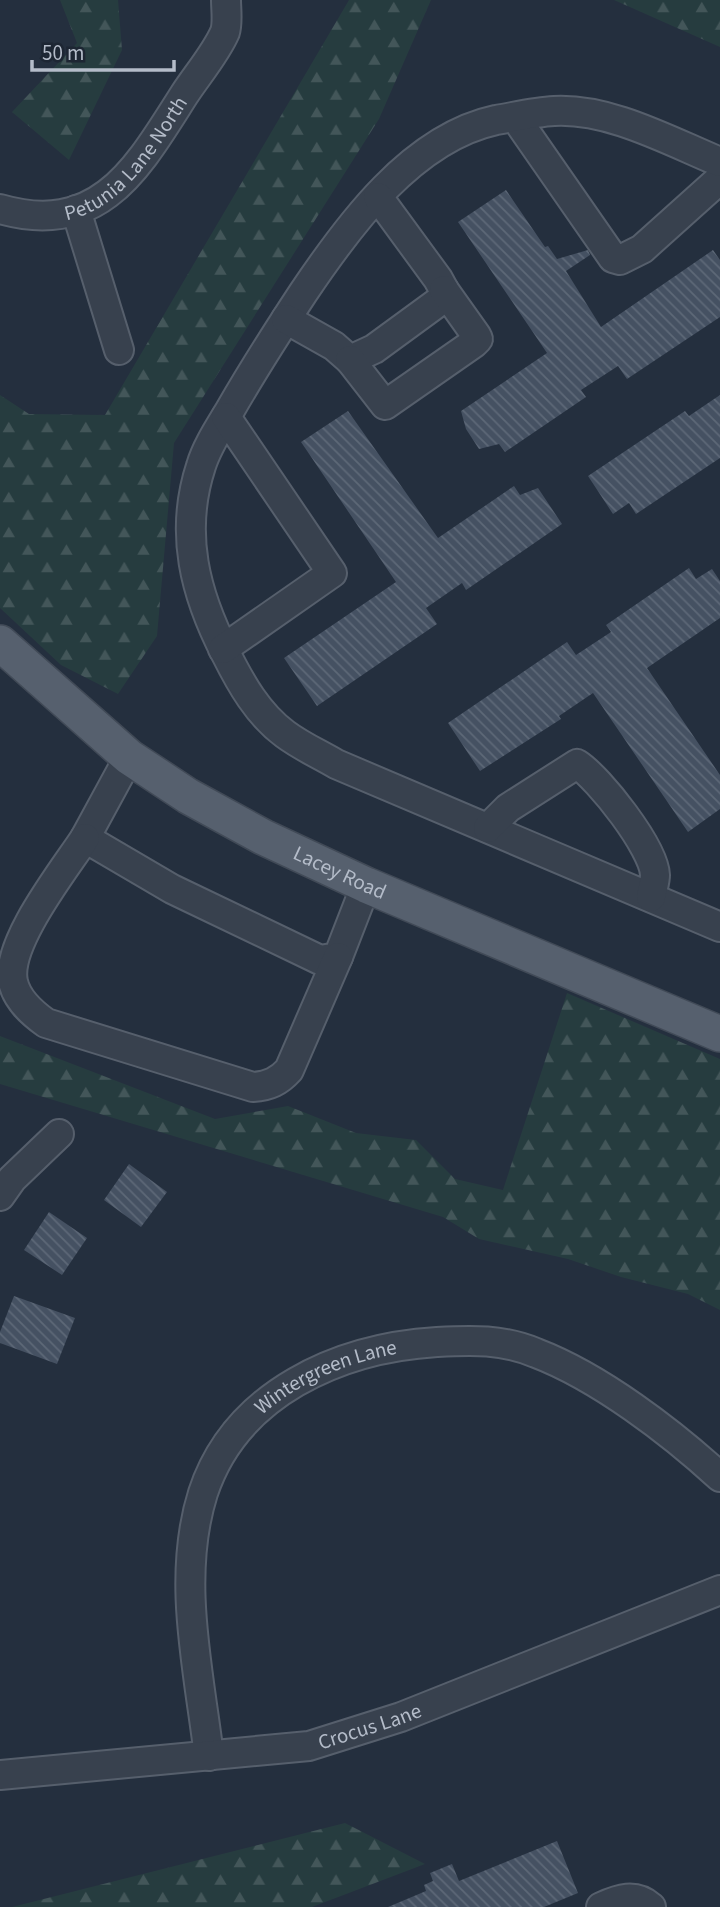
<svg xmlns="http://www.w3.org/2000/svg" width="720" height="1907" font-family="'Source Sans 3',sans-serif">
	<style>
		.forest { fill: url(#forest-firs) }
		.building { fill: url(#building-back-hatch) }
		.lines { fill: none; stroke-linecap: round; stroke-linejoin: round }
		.minor-casing { stroke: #565f6c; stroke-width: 32 }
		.major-casing { stroke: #414a57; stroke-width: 38 }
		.minor { stroke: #38414e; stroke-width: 28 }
		.major { stroke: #56606e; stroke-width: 35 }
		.labels { text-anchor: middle; stroke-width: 7; stroke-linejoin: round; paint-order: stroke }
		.street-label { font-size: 21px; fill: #b4bcc9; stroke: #1d2633 }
	</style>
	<defs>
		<pattern id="forest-firs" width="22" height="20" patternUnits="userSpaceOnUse" patternTransform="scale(1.75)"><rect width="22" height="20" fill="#263c3f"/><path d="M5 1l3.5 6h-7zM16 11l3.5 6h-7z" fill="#435659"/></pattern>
		<pattern id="building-back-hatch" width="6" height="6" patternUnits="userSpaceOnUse" patternTransform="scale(1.75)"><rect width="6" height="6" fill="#455162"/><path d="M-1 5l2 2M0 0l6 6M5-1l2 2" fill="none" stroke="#5d6877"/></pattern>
	</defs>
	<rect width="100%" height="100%" fill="#242f3e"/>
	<!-- forest -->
	<g class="forest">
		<path d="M60,0h58l4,50 -53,110 -57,-48 65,-69z"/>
		<path d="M349,0h82l-52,119 -205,324 -17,193 -39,58 -57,-29 -61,-57v-213l29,19 76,1z"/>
		<path d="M614,0h106v47z"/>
		<path d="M567,993l153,66v251l-32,-16 -67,-17 -53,-18 -89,-20 -36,-22 -443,-133v-48l215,83 73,-13 68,27 60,7 39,39 48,11z"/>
		<path d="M345,1823l80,41 -113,43h-300z"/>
	</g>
	<!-- building -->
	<g class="building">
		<path d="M506,190l39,57 3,-1 9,13 31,-9 2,5 -24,16 35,56 112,-77 7,10v57l-93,62 -9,-13 -37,24 5,7 -81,55 -6,-8 -20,5 -13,-20 -5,-18 86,-58 -89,-131z"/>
		<path d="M720,395v63l-84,56 -7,-11 -16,11 -25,-38 97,-65 4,5z"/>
		<path d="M348,411l90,127 76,-52 6,9 18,-7 24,36 -96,66 -4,-7 -36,25 11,16 -120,82 -33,-48 112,-76 -95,-140z"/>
		<path d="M689,568l7,11 16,-10 8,12v37l-73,50 73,107v34l-32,23 -95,-139 -34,23 2,3 -81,52 -32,-48 119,-81 9,13 35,-23 -5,-7z"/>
		<path d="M129,1164l38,28 -26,35 -37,-27z"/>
		<path d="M49,1212l38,26 -25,37 -38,-25z"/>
		<path d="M14,1296l61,22 -18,46 -57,-21v-11z"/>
		<path d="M557,1841l21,52 -34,14h-156l38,-16 -2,-6 9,-4 -3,-8 22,-9 7,17z"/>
	</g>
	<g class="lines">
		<!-- minor casing -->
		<g class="minor-casing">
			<g id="minor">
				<path d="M515,117l98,141 7,2 22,-11 78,-70"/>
				<path d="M720,162c-51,-21 -110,-54 -166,-51 -19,1 -40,6 -58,9 -84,18 -148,106 -193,173 -25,38 -50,77 -73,117 -10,17 -23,36 -29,56 -22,67 -6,128 25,188 15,30 32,60 59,80 16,12 34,20 51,30l384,163"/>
				<path id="s1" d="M0,209c100,29 138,-42 184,-114 13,-20 32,-42 41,-63 3,-9 1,-23 1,-32"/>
				<path d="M76,210l43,140"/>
				<path d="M286,319l48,27 16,14 24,-11 67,-49 3,-10 -6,-11 -60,-82"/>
				<path d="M350,360l35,45 89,-62 4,-4 -2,-4 -32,-45"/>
				<path d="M223,649l109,-76 -106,-156"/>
				<path d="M129,757l-44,81 87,51 148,71 18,-3 28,-72"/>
				<path d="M488,828l20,-20 69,-44c22,14 77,84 78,111 0,7 -3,15 -4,22"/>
				<path d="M85,838c-21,32 -80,106 -72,144 4,18 19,31 33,41l207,64c16,-1 26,-6 36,-17l49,-113"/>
				<path d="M0,1196l12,-17 47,-45"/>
				<path id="s2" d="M209,1756c-10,-85 -33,-178 -6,-263 33,-100 136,-145 234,-151 35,-2 66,-3 99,11 63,24 135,79 184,124"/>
				<path id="s3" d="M0,1775l309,-29 92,-29 319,-127"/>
				<path d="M601,1907c18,-8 34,-14 50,0"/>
			</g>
		</g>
		<!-- major casing -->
		<g class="major-casing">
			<g id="major">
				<path id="s4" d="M0,643l129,114 59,39 75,41 103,48 354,149"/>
			</g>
		</g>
		<!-- minor -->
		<use href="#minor" class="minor"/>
		<!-- major -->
		<use href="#major" class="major"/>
	</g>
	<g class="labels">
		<!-- street labels -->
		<g class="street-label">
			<text dy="7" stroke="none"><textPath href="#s1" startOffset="150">Petunia Lane North</textPath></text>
			<text dy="7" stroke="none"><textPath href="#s4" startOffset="413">Lacey Road</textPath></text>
			<text dy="7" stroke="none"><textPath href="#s2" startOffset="443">Wintergreen Lane</textPath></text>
			<text dy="7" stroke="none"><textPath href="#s3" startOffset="374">Crocus Lane</textPath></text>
		</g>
	</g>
	<!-- scale -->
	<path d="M32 60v10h142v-10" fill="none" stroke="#b4bcc9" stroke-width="3.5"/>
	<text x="42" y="60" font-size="21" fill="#b4bcc9" stroke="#1d2633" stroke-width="5" paint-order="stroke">50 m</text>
</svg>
